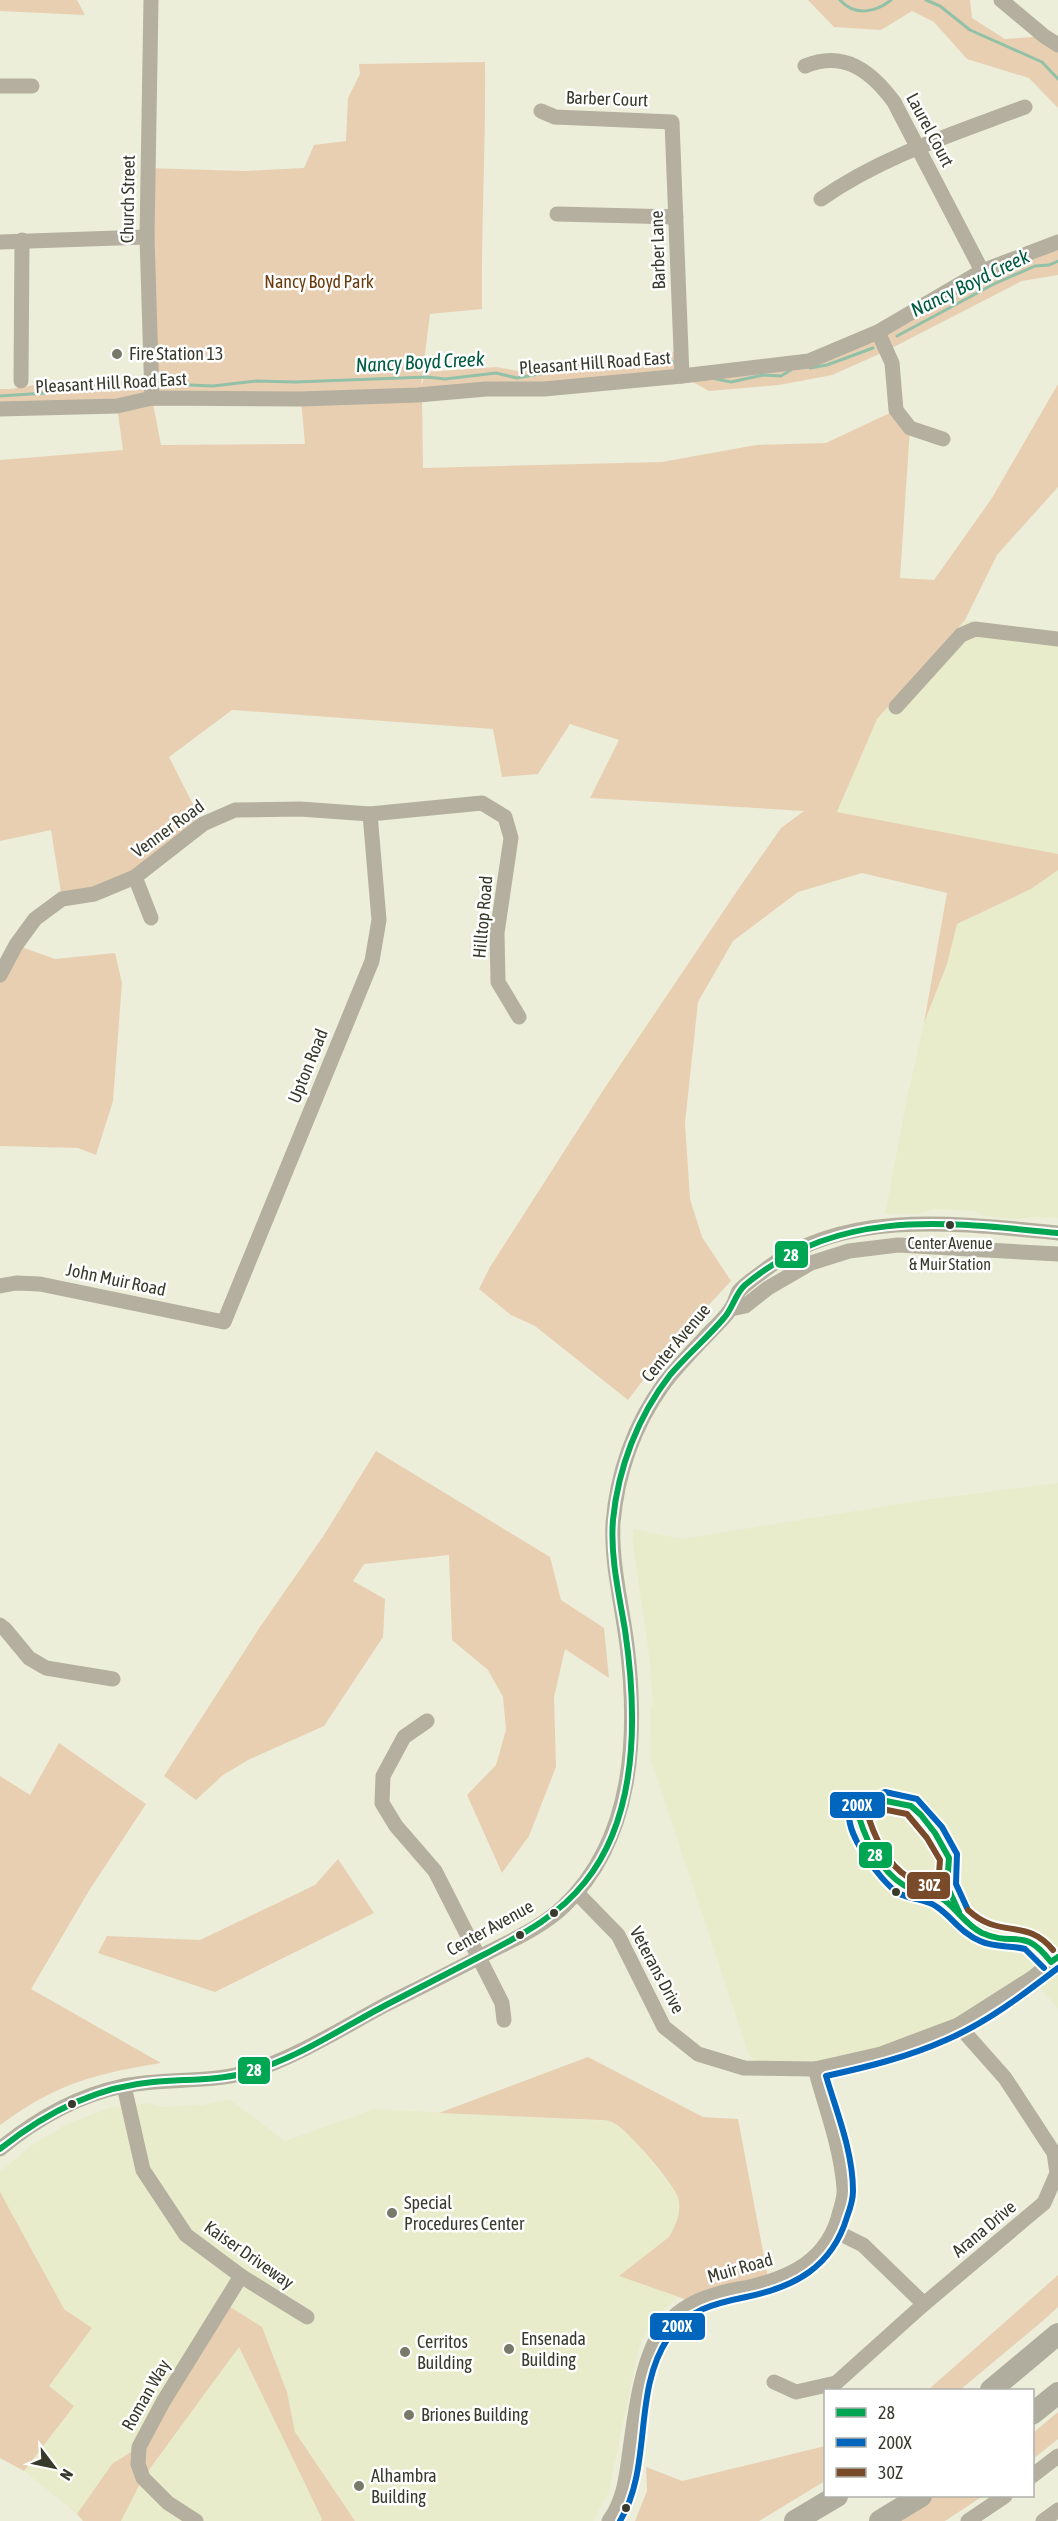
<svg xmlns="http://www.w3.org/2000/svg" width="1058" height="2521" font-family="'Asap Condensed',sans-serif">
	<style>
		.built { fill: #e9eccb }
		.green { fill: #e8cfb2; fill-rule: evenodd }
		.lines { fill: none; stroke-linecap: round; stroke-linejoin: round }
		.stream { stroke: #92c1a7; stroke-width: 3 }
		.minor { stroke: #b4af9e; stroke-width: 15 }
		.highway { stroke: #b0ad9e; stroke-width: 22 }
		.bus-1-casing { stroke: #fff; stroke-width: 10 }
		.bus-2-casing { stroke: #fff; stroke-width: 10 }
		.bus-3-casing { stroke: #fff; stroke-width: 10 }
		.bus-1 { stroke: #00a651; stroke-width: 6 }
		.bus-2 { stroke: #0065bd; stroke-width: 6 }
		.bus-3 { stroke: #7a4b2a; stroke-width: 6 }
		.poi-dot { fill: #777969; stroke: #fff; stroke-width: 2 }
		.bus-dot { fill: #383a2c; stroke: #fff; stroke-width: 2 }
		.labels { text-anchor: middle; stroke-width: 5; stroke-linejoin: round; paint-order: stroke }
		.bus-label { font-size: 16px; fill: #383a2c; stroke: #fff }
		.street-label { font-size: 18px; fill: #383a2c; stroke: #fff }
		.park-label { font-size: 18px; fill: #6c3b0c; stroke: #fff }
		.poi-label { font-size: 18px; fill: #383a2c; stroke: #fff; text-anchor: start }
		.water-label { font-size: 20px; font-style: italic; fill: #005c40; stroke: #fff }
		.line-badge { stroke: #fff; stroke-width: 2 }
		.badge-label { font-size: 16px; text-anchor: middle; font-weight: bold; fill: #fff }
	</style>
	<rect width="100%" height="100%" fill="#eceeda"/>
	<!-- built -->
	<g class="built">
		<path d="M965,620l93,12v222l-221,-41 40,-94z"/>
		<path d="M1058,870v348l-26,-1 -12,2 -37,-3 -8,-5 -41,-2 -16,5h-33l22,-116 17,-75 23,-59 10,-40 74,-35z"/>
		<path d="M1058,1483v526l-26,-31 -74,47 -77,29 -118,14 -14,-13 -98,-295 -1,-48 3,-8 -4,-49 -16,-109v-17l49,10 235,-38z"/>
		<path d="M229,2099l56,42 89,-32 234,12 8,3 17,15 40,49 6,10v9l-5,23 -5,7 -49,39 58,21 -18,16 -12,16 -9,18 -31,147 -15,27h-238l-60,-89 -8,-40 -25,-65 -38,-24 -85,144 -27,18 -35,49 -53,-43 50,-65 -25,-20 43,-58 -28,-19 -64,-117v-20l31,-26 36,-22 42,-16 40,-5 12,4 41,-2z"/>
		<path d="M239,2347l83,172 -1,2h-200l22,-43z"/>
	</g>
	<!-- green -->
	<g class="green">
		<path d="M0,0h77l8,15 -85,-4z"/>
		<path d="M808,0h162l2,18 33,21 39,-3 14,9v63l-29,-30 -62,-19 -33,-37 -22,-11 -31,19 -47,-3z"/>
		<path d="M485,62c1,82 -4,165 -3,247l-52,5 -9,72 5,-14 70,-5 22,4 42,-8 47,-3 55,-8 19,1 1,23 127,-15 173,-90 76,-29v33l-36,6 -136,70 -54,24 -53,10 -70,6 -27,-15 -260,22 1,70 239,-6 94,-17 70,-2 70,-33 14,18 -10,150 34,2 58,-82 66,-114v103l-61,68 -32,65 -88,99 -40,93 221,42v16l-27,19 -74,35 -10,40 -23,59 23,-130 -85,-20 -64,19 -65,49 -35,61 -13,121 5,76 12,38 29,44 -68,73 -35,46 -93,-74 -24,-11 -32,-26 11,-22 114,-178 133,-198 44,-63 23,-17 -214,-13 29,-58 -49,-16 -32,50 -36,3 -9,-48 -261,-19 -63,47 34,67 -68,53 -73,22 -11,-69 -51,11v-381l123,-10 -6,-44 -117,3v-20h11l42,-7 39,3 59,-9 -3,-208 96,3 60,-3 10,-23 32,-4 2,-43 12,-24 -1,-10zM152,398l149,1 4,45 -144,1z"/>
		<path d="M16,945l39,14 60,-6 7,30 -9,118 -17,54 -18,-7 -78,-2v-171z"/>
		<path d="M376,1451l174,106 11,43 43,28 5,50 -44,-29 -11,48 2,70 -27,69 -27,37 -35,-78 29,-30 10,-35 -3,-33 -15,-27 -36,-30 -3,-85 -85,9 -11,17 32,18 -2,38 -59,89 -76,34 -25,15 -27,25 -32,-24 96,-149 64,-92z"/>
		<path d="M59,1743l87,61 -56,85 -59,100 130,74c-68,11 -105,21 -161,62v-349l30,19z"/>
		<path d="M338,1859l36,54 -159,79 -117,-39 9,-17 93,4 115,-55z"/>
		<path d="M588,2057l115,60 35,2 31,164 -76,19 -74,-26 50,-39c7,-11 13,-28 9,-40 -5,-14 -48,-64 -61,-72 -5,-4 -11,-5 -17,-5l-161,-7z"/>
		<path d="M0,2192l64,117 28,19 -43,58 25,20 -50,65 -24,-13z"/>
		<path d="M1058,2275v32l-13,12 -85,71h-32z"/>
		<path d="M224,2303l38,24 25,65 8,40 60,89h-34l1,-2 -83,-172 -96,131 -22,43h-38l-6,-7 35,-50 27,-17z"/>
		<path d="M1058,2412v27l-25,20v-26z"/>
		<path d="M825,2446v35l-66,40h-124l12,-30 -1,-24 36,14z"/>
		<path d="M921,2496h62l-38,25h-65z"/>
	</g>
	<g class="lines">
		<!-- stream -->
		<g class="stream">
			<path d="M840,0c15,17 36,12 51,0"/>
			<path d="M926,0l14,6 30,24 72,32 16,17"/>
			<path d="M897,336l97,-52 41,-18 14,-1 9,-4"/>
			<path d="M810,368l17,-3 46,-17"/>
			<path d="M716,379l15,3 32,-7 18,1 10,-6"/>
			<path d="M166,384l47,2 43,-5 39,1 132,-5 18,2 51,-6 21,5 43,-8 73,-4 32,-5 9,1"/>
			<path d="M0,396l137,-9"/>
		</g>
		<!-- minor -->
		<g class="minor">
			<path d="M151,0l-4,237 5,161"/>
			<path d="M1001,0l43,36 14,9"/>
			<path d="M805,66c39,-16 66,5 89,36l88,169"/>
			<path d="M0,86h32"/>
			<path d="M541,111l14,6 117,5 10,254"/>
			<path d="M821,199c61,-43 135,-66 204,-92"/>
			<path d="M557,214l119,3"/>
			<path d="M0,242l147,-5"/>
			<path d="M878,332l14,31 4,47 14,18 33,11"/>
			<path d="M21,381l1,-141"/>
			<path d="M0,409l117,-3 35,-8 149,1 117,-4 68,-6h58l138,-13 127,-15 69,-29 104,-61 76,-29"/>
			<path d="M896,707l65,-72 14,-6 83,10"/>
			<path d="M135,877l16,41"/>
			<path d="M0,975l16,-30 19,-26 27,-20 32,-5 41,-17 68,-53 32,-14 65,-1 70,5 112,-11 23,14 6,21 -14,95 1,49 21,35"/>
			<path d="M0,1286l16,-3 24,1 184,38 148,-361 7,-41 -9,-106"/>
			<path d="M731,1309l14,-3 23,-18 43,-25 38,-12 49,-6 160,9"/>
			<path d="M0,1625l5,4 24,29 17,10 67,11"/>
			<path d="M427,1721l-23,16 -21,39 -1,27 14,23 39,45 67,132 2,17"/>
			<path d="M577,1893l41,42 46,92 34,27 46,14 71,1 66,-15 77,-29 74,-47 26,-21"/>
			<path d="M124,2086l19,84 43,65 55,41 66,41"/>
			<path d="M0,2149c36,-30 76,-53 123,-63 40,-8 82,-3 122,-13 47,-13 97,-45 140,-68 34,-17 69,-34 102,-52 27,-14 55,-26 77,-47 70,-67 74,-171 63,-261 -5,-40 -16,-82 -14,-122 4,-49 21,-98 50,-138 14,-19 32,-37 49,-55 7,-7 16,-15 21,-25 2,-3 4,-11 6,-14 7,-8 18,-15 26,-21 79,-63 199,-46 293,-37"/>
			<path d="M835,2231l28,14 61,59"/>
			<path d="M774,2382l22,10 40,-9 88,-79 120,-101 13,-30 -3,-20 -49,-75 -47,-53"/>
			<path d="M1032,2476l26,-20"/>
			<path d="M196,2521l-28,-18 -25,-25 -5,-14 1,-17 24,-45 78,-126"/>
			<path d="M609,2521c14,-19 17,-41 20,-64 5,-36 11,-88 28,-119 19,-34 52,-44 88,-50 46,-10 84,-28 95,-77 2,-7 5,-15 4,-23 -3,-40 -18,-80 -29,-119"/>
			<path d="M968,2521l37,-25"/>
			<path d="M1043,2521l15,-11"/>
		</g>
		<!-- highway -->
		<g class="highway">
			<path d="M991,2390l67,-56"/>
			<path d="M1032,2414l26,-21"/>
			<path d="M795,2521l42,-25"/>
			<path d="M880,2521l41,-25"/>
		</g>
		<!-- bus-1 casing -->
		<g class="bus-1-casing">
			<g id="bus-1">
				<path d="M959,1912l-12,-26 2,-28 -14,-25 -14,-18 -10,-9 -25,-5 -28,13c9,30 24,63 55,76 9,4 19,3 27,7 16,10 25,28 42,36 34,15 40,-8 69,29l7,-5"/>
				<path d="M0,2149c45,-36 95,-62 153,-67 31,-3 62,-1 92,-9 50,-13 95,-44 141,-68 33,-17 66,-34 99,-51 38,-20 72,-37 100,-72 54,-67 52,-171 40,-252 -6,-36 -15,-74 -12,-110 5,-52 25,-104 57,-145 17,-20 37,-37 54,-57 9,-10 11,-24 21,-33 93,-78 200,-63 313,-52"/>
			</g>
		</g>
		<!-- bus-2 casing -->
		<g class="bus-2-casing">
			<g id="bus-2">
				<path d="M967,1908l-11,-24 1,-30 -15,-27 -25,-28 -32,-7 -34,16c-11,20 30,74 47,85 13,7 29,6 39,14 15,10 25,27 43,34 15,7 30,4 45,8l19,19"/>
				<path d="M620,2521c33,-55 12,-129 48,-183 18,-28 48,-35 78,-41 49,-10 86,-30 101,-80 3,-8 6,-17 6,-26 0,-39 -16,-78 -27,-115 41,-9 82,-19 120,-36 40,-17 77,-45 112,-72"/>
			</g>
		</g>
		<!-- bus-3 casing -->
		<g class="bus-3-casing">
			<g id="bus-3">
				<path d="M887,1810l20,4 20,24 13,22 -2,27c-7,-2 -16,-2 -23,-6 -24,-11 -38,-38 -46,-62z"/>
				<path d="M968,1910c32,30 58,7 85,40"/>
			</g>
		</g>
		<!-- bus-1 -->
		<use href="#bus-1" class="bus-1"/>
		<!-- bus-2 -->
		<use href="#bus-2" class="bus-2"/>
		<!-- bus-3 -->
		<use href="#bus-3" class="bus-3"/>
	</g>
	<!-- markers -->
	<g class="poi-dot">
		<circle cx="117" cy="354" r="6"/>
		<circle cx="392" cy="2213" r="6"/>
		<circle cx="509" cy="2349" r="6"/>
		<circle cx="405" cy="2352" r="6"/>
		<circle cx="409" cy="2415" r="6"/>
		<circle cx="359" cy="2486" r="6"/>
	</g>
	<g class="bus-dot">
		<circle cx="950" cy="1225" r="5"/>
		<circle cx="896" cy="1892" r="5"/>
		<circle cx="554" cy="1913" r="5"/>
		<circle cx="520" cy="1935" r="5"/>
		<circle cx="72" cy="2104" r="5"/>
		<circle cx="626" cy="2508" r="5"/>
	</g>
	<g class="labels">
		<!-- bus labels -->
		<g class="bus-label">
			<text x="950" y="1249">Center Avenue<tspan x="950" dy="21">&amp; Muir Station</tspan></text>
		</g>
		<!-- street labels -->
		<g class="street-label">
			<text transform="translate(607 99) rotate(2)" y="6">Barber Court</text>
			<text transform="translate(930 130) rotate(62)" y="6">Laurel Court</text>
			<text transform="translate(128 199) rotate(-89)" y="6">Church Street</text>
			<text transform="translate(658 250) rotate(-92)" y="6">Barber Lane</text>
			<text transform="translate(595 363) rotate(-4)" y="6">Pleasant Hill Road East</text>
			<text transform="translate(111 383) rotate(-3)" y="6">Pleasant Hill Road East</text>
			<text transform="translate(168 829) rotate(-36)" y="6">Venner Road</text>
			<text transform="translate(483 917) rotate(-85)" y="6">Hilltop Road</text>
			<text transform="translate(308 1066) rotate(-68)" y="6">Upton Road</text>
			<text transform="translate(116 1280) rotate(12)" y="6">John Muir Road</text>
			<text transform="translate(676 1343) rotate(-50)" y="6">Center Avenue</text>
			<text transform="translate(490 1928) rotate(-29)" y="6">Center Avenue</text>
			<text transform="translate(657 1970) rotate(62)" y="6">Veterans Drive</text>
			<text transform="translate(984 2229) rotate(-40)" y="6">Arana Drive</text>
			<text transform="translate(249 2255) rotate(35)" y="6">Kaiser Driveway</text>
			<text transform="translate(740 2268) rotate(-16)" y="6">Muir Road</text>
			<text transform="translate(146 2395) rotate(-60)" y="6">Roman Way</text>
		</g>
		<!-- park labels -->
		<g class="park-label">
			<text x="319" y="288">Nancy Boyd Park</text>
		</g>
		<!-- poi labels -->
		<g class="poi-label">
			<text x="129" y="360">Fire Station 13</text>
			<text x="404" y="2209">Special<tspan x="404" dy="21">Procedures Center</tspan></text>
			<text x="521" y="2345">Ensenada<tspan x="521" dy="21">Building</tspan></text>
			<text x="417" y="2348">Cerritos<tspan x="417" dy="21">Building</tspan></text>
			<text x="421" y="2421">Briones Building</text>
			<text x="371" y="2482">Alhambra<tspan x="371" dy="21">Building</tspan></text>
		</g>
		<!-- water labels -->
		<g class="water-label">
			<text transform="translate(970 283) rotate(-26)" y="7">Nancy Boyd Creek</text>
			<text transform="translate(420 362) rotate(-3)" y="7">Nancy Boyd Creek</text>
		</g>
	</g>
	<g class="line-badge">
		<rect x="774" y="1240" width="35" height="29" rx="6" fill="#00a651"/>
		<rect x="829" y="1791" width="57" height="28" rx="6" fill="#0065bd"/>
		<rect x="858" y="1841" width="35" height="28" rx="6" fill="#00a651"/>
		<rect x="906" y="1871" width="45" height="29" rx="6" fill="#7a4b2a"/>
		<rect x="237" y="2056" width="34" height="29" rx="6" fill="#00a651"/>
		<rect x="649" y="2312" width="57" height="29" rx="6" fill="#0065bd"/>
	</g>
	<g class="badge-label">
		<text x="791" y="1261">28</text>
		<text x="857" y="1811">200X</text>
		<text x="875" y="1861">28</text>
		<text x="929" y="1891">30Z</text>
		<text x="254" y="2076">28</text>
		<text x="677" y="2332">200X</text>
	</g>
	<!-- legend -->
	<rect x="824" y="2389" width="210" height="108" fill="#ffffff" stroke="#afb0ab" stroke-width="1.5"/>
	<rect x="836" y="2408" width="30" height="9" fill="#00a651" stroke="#afb0ab" stroke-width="1.5"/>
	<text x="878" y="2419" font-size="18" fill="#383a2c">28</text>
	<rect x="836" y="2438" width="30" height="9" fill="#0065bd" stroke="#afb0ab" stroke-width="1.5"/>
	<text x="878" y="2449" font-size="18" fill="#383a2c">200X</text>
	<rect x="836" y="2468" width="30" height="9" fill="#7a4b2a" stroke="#afb0ab" stroke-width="1.5"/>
	<text x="878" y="2479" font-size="18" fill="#383a2c">30Z</text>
	<!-- north arrow -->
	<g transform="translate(54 2467) rotate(122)" stroke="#ffffff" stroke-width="4.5" paint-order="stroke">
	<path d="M0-4.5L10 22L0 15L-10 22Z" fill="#383a2c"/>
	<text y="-9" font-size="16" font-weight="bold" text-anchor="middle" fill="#383a2c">N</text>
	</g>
</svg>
